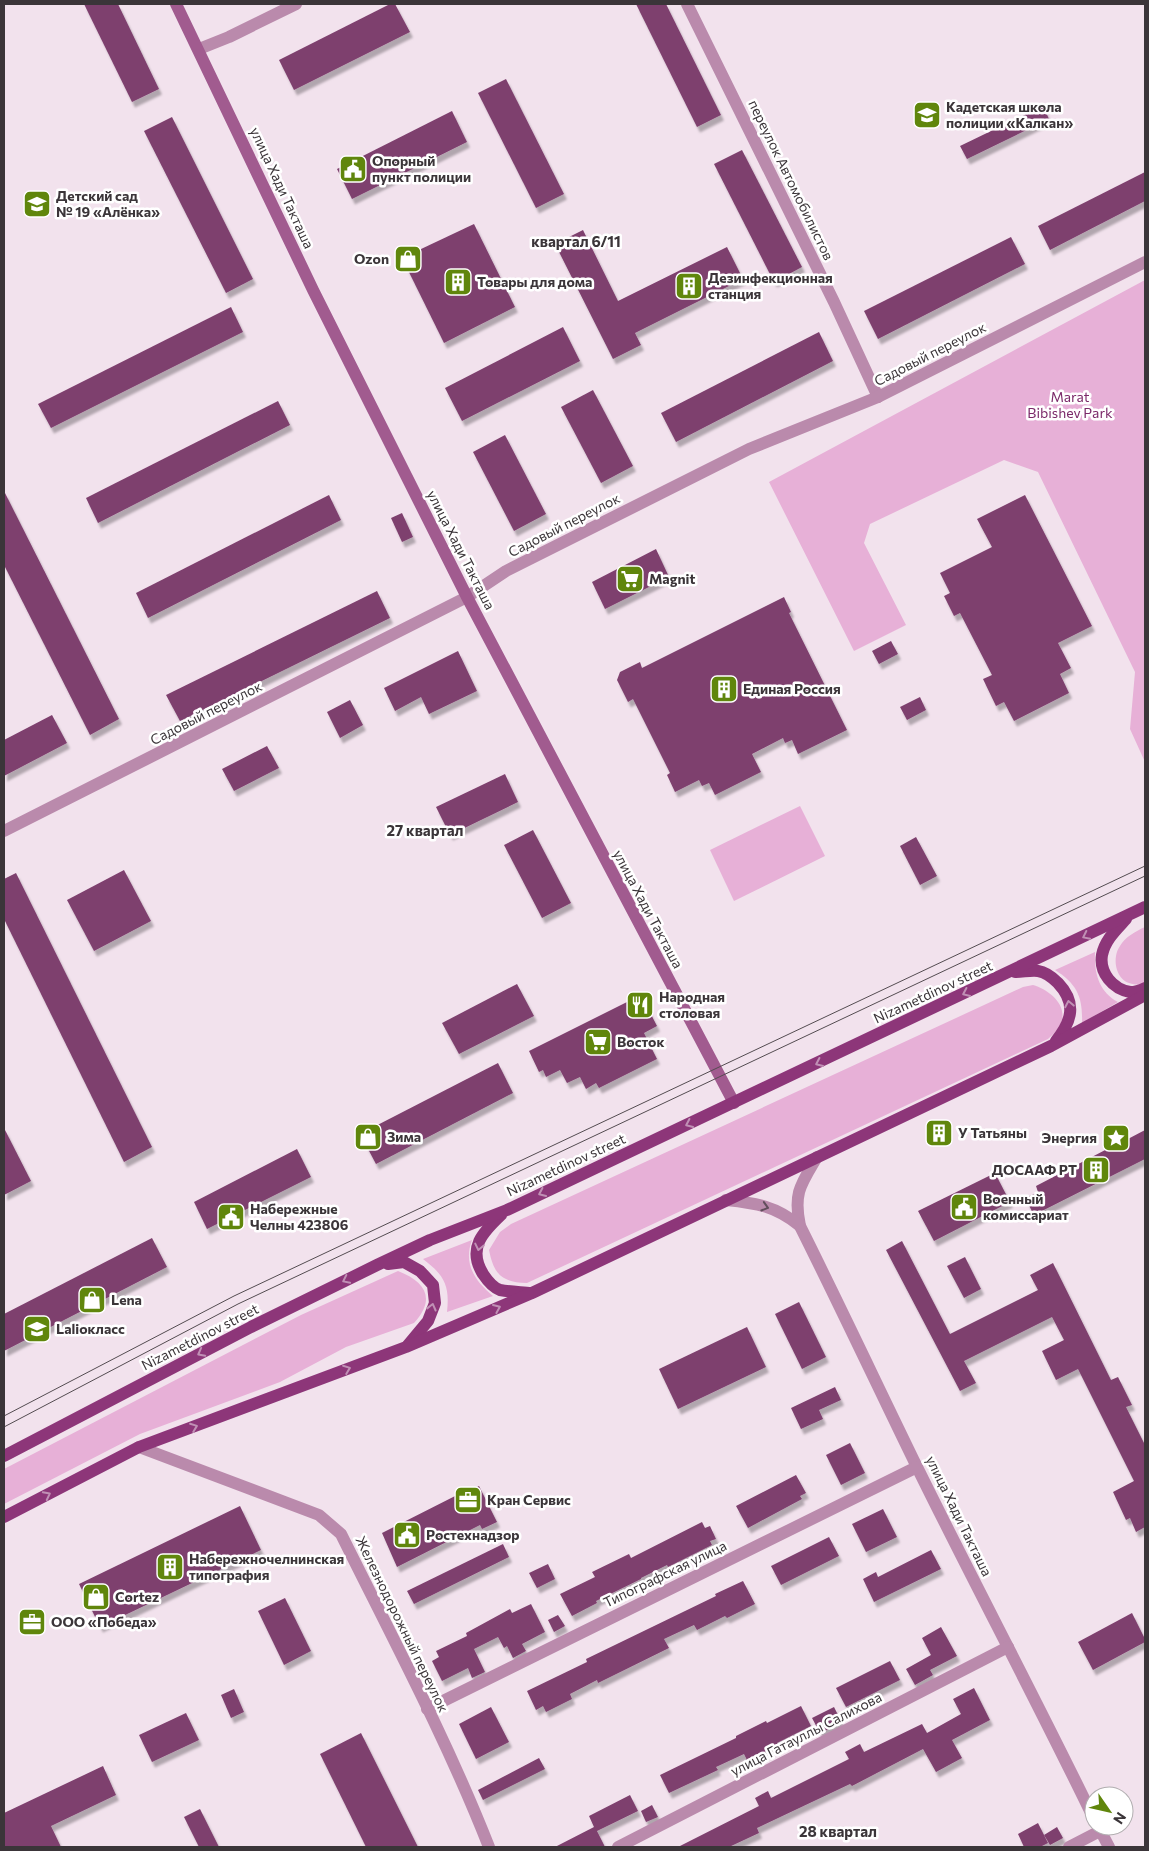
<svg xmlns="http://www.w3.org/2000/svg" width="1149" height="1851" font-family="Commissioner,sans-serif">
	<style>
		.green { fill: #e7b0d7 }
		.building { fill: #7e3f6e; filter: url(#shadow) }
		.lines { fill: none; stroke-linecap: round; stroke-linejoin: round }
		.minor { stroke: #ba8aac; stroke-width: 12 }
		.secondary { stroke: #a15b8f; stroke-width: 12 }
		.primary { stroke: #8d3679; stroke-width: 12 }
		.tram { stroke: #544c51; stroke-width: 1 }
		.oneway { stroke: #c090b5 }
		.oneway2 { stroke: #614e5c }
		.labels { text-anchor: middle; stroke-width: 5; stroke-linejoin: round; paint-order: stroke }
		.poi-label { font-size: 14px; font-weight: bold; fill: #3b3539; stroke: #fff; text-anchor: start }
		.street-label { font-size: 14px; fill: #3b3539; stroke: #fff }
		.park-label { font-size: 14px; fill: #7b2969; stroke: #fff }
		.neighbourhood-label { font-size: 15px; font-weight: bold; fill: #3b3539; stroke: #fff }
	</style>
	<defs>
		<filter id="shadow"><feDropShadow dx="3" dy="5.5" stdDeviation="1" flood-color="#0004"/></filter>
	</defs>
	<rect width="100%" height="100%" fill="#f2e2ed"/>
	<!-- green -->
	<g class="green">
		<path d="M1145,280v482l-15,-33 5,-57 -97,-200 -34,-12 -134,64 -6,19 42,82 -52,26 -85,-169z"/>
		<path d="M800,806l25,50 -91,45 -24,-51z"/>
		<path d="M1145,927v57c-5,1 -10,1 -16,-1 -14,-5 -17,-26 -9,-37 5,-9 16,-15 25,-19z"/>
		<path d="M1095,952c-1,21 4,40 23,50l-36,21c1,-26 -5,-39 -27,-53z"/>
		<path d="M1033,985c17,5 38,22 26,42 -3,5 -7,8 -11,12l-521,244c-25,-1 -33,-8 -38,-33l11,-18 11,-8 512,-237z"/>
		<path d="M472,1240c-9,24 3,41 21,56l-46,16c3,-27 -3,-37 -24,-53z"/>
		<path d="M398,1271c28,11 38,28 16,52l-68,24 -66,35 -140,52 -136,70v-35l297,-154z"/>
	</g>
	<!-- building -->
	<g class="building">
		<path d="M84,4h34l41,85 -27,13z"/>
		<path d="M390,4h5l15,28 -116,58 -15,-30z"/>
		<path d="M636,4h30l55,111 -24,12z"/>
		<path d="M506,79l58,115 -28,14 -58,-115z"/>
		<path d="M1043,106l6,13 -82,40 -7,-13z"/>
		<path d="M452,111l15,31 -115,57 -15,-30z"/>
		<path d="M172,117l81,162 -27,14 -82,-162z"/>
		<path d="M742,150l60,117 -28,15 -60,-118z"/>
		<path d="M1145,172v29l-95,49 -12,-24z"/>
		<path d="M474,224l41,83 -71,36 -42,-85z"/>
		<path d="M583,230l35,71 109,-54 16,32 -108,54 6,12 -28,14 -58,-115z"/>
		<path d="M1011,237l14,27 -147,75 -14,-28z"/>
		<path d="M231,307l12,25 -192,96 -13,-24z"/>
		<path d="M563,327l17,34 -118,60 -17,-33z"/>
		<path d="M819,332l14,29 -157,81 -15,-29z"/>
		<path d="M593,390l40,76 -32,17 -40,-76z"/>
		<path d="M278,401l12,24 -192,98 -12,-25z"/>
		<path d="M505,435l41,79 -32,17 -41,-79z"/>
		<path d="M4,491l115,228 -29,16 -86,-170z"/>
		<path d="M329,495l12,25 -193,98 -12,-25z"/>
		<path d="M1025,495l67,131 -34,17 13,25 -11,6 9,19 -55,28 -10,-19 -8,4 -13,-27 9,-4 -32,-62 -6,3 -10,-20 6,-3 -10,-20 52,-26 -15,-28z"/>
		<path d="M402,513l11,24 -11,5 -11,-24z"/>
		<path d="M656,549l13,28 -64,32 -13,-27z"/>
		<path d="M377,591l13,27 -210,103 -14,-26z"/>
		<path d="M784,597l7,15 -2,1 58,117 -49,24 -6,-14 -7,3 -2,-5 -31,16 9,18 -46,23 -6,-12 -7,3 -3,-6 -24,12 -8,-17 3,-2 -37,-74 -5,3 -11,-22 3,-8 20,-10 2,6z"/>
		<path d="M891,641l7,13 -19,10 -7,-13z"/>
		<path d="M458,651l19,40 -48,23 -8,-17 -26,14 -11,-23z"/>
		<path d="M920,697l6,13 -19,10 -7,-13z"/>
		<path d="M350,700l13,25 -23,13 -13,-26z"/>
		<path d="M52,715l15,28 -63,33v-36z"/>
		<path d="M267,746l12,22 -45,23 -12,-22z"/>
		<path d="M505,774l13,28 -68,33 -14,-28z"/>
		<path d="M533,830l38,73 -29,15 -38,-73z"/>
		<path d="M916,837l21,39 -17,9 -20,-39z"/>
		<path d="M124,870l27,51 -57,30 -27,-51z"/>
		<path d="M16,873l136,274 -28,15 -120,-243v-40z"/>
		<path d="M517,984l17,32 -75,38 -17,-31z"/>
		<path d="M641,995l16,31 -13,7 13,26 -58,29 -3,-5 -10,6 -6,-12 -13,6 -7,-13 -14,7 -3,-7 -4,2 -10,-21z"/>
		<path d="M498,1063l15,30 -137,71 -16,-30z"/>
		<path d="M4,1128l27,53 -27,14z"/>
		<path d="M1145,1130v29l-111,56 -9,-17 13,-6 -2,-6 75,-39 -3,-6 15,-7 3,6z"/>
		<path d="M297,1149l14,28 -104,52 -13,-27z"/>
		<path d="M995,1173l15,29 -76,39 -16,-30z"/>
		<path d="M152,1238l15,29 -163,84v-37z"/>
		<path d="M902,1241l48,93 88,-44 -8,-15 23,-12 58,117 7,-3 14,28 -6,2 19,38v82l-9,5 -6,-14 -4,2 -13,-28 21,-11 -56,-112 -22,11 -14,-29 22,-11 -12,-23 -88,44 12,22 -16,8 -74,-141z"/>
		<path d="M965,1257l16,32 -17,9 -17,-32z"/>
		<path d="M799,1302l27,55 -24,12 -27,-55z"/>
		<path d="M747,1327l19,40 -88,42 -19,-40z"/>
		<path d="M835,1387l6,13 -22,10 4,9 -22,10 -10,-21z"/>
		<path d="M850,1443l15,30 -24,12 -15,-30z"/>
		<path d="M796,1475l10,18 -6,3 2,3 -54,29 -12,-22z"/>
		<path d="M479,1486l18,36 -15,7 -2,-4 -83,42 -15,-34 81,-41 1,2z"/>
		<path d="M240,1506l21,44 -161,77 -21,-43z"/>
		<path d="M883,1509l14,28 -31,15 -14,-28z"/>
		<path d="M702,1522l3,6 5,-2 6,13 -6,2 2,4 -44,22 -1,-2 -26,13v1l-45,22 1,2 -25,13 -12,-22 35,-17 -3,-5 37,-18 2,4z"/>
		<path d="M829,1537l10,19 -58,29 -10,-19z"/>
		<path d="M503,1544l6,13 -95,47 -7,-13z"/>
		<path d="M931,1550l10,19 -67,33 -11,-23 13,-7 2,5z"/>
		<path d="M548,1564l7,15 -18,9 -8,-15z"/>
		<path d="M743,1581l12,23 -28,14 -2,-2 -28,14 -3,-5 -30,14 5,9 -71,35 -1,-3 -27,14 2,5 -26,13 -3,-6 -7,4 -9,-19 60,-29 -1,-3 130,-63 -1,-2z"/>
		<path d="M285,1598l26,53 -27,14 -26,-54z"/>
		<path d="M531,1604l14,28 -23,12 4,7 -13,7 -6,-12 -3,2 -6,-11 -24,12 11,23 -13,6 -4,-10 -26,13 -10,-20 7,-4 -3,-6 31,-15 -1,-3 44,-24 2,4z"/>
		<path d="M1132,1613l13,26v3l-52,28 -15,-28z"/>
		<path d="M558,1615l7,11 -11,6 -6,-12z"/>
		<path d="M941,1627l16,29 -27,14 3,5 -18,10 -9,-16 25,-14 -9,-17z"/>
		<path d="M890,1661l10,19 -54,27 -10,-19z"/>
		<path d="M974,1688l16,32 -38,20 10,18 -26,14 -13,-23 -71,37 -2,-2 -93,44 2,5 -30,14h-51l81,-41 -4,-8 13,-7 3,7 78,-39 -4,-7 15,-8 4,8 58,-28 5,9 34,-19 -8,-15z"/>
		<path d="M234,1689l10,23 -13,6 -10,-23z"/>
		<path d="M801,1706l10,20 -34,17 1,2 -31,15 -3,-6 -28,13 2,3 -49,23 -9,-18 76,-37v-2l30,-15 1,2z"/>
		<path d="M491,1707l18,35 -33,17 -17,-35z"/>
		<path d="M834,1707l8,16 -22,10 -8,-15z"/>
		<path d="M186,1713l13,27 -47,22 -13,-27z"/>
		<path d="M361,1733l57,114h-52l-46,-93z"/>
		<path d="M539,1758l6,11 -62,31 -5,-10z"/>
		<path d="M103,1766l13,29 -65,31 10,21h-57v-34z"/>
		<path d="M630,1795l8,16 -41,20 8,16h-50l39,-20 -5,-11z"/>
		<path d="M652,1805l6,12 -12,5 -5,-11z"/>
		<path d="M200,1809l19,38h-20l-15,-30z"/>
		<path d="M1038,1823l10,20 -8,4h-16l-6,-13z"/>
		<path d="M1057,1827l6,11 -13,7 -6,-10z"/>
	</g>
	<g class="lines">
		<!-- minor -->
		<g class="minor">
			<path d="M687,4l147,298 44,95"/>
			<path d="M199,49l30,-12 67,-33"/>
			<path d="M4,831l463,-234 39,-26 243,-122 129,-52 267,-135"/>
			<path d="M817,1157c-16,27 -24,36 -17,69 40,80 78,161 117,241 58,118 120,234 177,352"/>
			<path d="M726,1200c30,3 50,6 74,26"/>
			<path d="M139,1447l180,68 22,19c51,103 106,206 148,313"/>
			<path d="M427,1709l490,-242"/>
			<path d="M1098,1826l11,21"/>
			<path d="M618,1847l390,-200"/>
			<path d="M1069,1847l31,-16"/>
		</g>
		<!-- secondary -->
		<path class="secondary" d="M176,4l137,286 154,307 267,506"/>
		<!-- primary -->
		<g class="primary">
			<path d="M1126,919c-10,11 -21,21 -24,36 -3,18 11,34 28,37 5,0 11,-2 15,-4"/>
			<path d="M1015,972c8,0 16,-2 23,-1 7,1 15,7 20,12 19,20 14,38 -2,58"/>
			<path d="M501,1215c-18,17 -34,33 -18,59 4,6 11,14 17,16 10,2 22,2 31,3"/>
			<path d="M388,1264l16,-2 16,9 13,14 2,18 -7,18 -20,24"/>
			<path d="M4,1456l247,-129 126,-62 53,-25 77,-30 638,-303"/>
			<path d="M4,1517l135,-70 267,-100 126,-54 519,-247 94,-51"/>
		</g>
		<!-- tram -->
		<g class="tram">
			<path d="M4,1416l230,-120 911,-430"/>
			<path d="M4,1427l234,-123 907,-428"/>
		</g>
	</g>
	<!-- one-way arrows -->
	<defs><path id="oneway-chevron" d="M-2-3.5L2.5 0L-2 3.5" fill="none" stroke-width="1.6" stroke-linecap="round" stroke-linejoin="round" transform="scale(1.25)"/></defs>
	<g class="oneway">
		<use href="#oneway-chevron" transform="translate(1086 936) rotate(154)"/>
		<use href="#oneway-chevron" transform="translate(966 993) rotate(155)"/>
		<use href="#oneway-chevron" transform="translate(1069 1004) rotate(-101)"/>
		<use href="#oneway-chevron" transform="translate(819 1063) rotate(155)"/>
		<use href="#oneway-chevron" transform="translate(689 1124) rotate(155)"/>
		<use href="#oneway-chevron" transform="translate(542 1193) rotate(155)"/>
		<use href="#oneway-chevron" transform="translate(479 1247) rotate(102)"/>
		<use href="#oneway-chevron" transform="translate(346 1280) rotate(154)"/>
		<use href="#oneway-chevron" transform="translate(432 1307) rotate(-76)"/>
		<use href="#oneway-chevron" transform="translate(497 1308) rotate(-23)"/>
		<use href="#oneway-chevron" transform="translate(201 1353) rotate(152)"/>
		<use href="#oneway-chevron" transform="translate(347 1369) rotate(-21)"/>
		<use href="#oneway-chevron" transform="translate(194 1427) rotate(-21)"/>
		<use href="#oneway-chevron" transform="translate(47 1495) rotate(-27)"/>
	</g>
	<use class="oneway2" href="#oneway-chevron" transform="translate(765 1207) rotate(17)"/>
	<!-- icons -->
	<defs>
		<g id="school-square" transform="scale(1.4375)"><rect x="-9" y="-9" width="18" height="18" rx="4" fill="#60860c" stroke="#fff"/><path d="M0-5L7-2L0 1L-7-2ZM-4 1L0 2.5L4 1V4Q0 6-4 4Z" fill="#fff"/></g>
		<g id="civic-square" transform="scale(1.4375)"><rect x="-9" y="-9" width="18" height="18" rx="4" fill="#60860c" stroke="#fff"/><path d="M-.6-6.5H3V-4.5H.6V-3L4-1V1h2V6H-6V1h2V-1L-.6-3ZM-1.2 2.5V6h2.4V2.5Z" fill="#fff"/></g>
		<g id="shop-square" transform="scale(1.4375)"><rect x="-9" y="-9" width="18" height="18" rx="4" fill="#60860c" stroke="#fff"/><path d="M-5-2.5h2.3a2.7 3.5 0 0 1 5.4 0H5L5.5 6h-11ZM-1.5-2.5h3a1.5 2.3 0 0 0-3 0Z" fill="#fff"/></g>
		<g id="building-square" transform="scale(1.4375)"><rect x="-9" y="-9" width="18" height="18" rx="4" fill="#60860c" stroke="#fff"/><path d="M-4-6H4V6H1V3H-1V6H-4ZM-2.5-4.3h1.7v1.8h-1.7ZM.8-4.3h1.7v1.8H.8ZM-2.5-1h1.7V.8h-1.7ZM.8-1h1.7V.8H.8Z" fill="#fff"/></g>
		<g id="supermarket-square" transform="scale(1.4375)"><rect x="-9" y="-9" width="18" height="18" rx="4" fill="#60860c" stroke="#fff"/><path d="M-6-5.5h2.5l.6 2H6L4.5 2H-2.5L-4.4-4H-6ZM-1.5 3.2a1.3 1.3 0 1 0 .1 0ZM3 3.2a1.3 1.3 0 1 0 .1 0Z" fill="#fff"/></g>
		<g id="restaurant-square" transform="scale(1.4375)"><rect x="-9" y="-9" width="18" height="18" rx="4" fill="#60860c" stroke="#fff"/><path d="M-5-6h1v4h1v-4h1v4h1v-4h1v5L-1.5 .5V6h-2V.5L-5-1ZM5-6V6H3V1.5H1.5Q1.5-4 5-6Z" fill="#fff"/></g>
		<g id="sight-square" transform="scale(1.4375)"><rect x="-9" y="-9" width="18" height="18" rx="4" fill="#60860c" stroke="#fff"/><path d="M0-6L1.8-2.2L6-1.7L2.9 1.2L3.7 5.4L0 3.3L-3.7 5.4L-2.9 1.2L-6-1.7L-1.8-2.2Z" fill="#fff"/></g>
		<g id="office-square" transform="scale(1.4375)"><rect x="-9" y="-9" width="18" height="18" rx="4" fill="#60860c" stroke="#fff"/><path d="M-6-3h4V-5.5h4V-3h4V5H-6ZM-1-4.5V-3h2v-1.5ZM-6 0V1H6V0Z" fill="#fff"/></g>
	</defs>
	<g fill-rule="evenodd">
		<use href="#school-square" x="927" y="115"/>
		<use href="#civic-square" x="353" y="169"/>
		<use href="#school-square" x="37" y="204"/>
		<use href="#shop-square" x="408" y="259"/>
		<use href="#building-square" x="458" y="282"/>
		<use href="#building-square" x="689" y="286"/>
		<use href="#supermarket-square" x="630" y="579"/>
		<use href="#building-square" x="724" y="689"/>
		<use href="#restaurant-square" x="640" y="1005"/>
		<use href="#supermarket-square" x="598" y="1042"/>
		<use href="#building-square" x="939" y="1133"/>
		<use href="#shop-square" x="368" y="1137"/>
		<use href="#sight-square" x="1116" y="1138"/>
		<use href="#building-square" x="1096" y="1170"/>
		<use href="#civic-square" x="964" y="1207"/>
		<use href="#civic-square" x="231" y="1217"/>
		<use href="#shop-square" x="92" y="1300"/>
		<use href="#school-square" x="37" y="1329"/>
		<use href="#office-square" x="468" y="1500"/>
		<use href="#civic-square" x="407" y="1535"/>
		<use href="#building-square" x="170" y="1567"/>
		<use href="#shop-square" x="96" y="1597"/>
		<use href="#office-square" x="32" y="1622"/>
	</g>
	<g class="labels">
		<!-- poi labels -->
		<g class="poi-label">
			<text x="946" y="112">Кадетская школа<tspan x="946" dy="16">полиции «Калкан»</tspan></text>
			<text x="372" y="166">Опорный<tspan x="372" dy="16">пункт полиции</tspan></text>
			<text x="56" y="201">Детский сад<tspan x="56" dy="16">№ 19 «Алёнка»</tspan></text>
			<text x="389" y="264" text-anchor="end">Ozon</text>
			<text x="708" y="283">Дезинфекционная<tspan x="708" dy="16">станция</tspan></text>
			<text x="477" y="287">Товары для дома</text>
			<text x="649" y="584">Magnit</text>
			<text x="743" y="694">Единая Россия</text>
			<text x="659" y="1002">Народная<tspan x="659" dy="16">столовая</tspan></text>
			<text x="617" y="1047">Восток</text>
			<text x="958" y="1138">У Татьяны</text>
			<text x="387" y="1142">Зима</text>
			<text x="1097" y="1143" text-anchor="end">Энергия</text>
			<text x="1077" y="1175" text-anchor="end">ДОСААФ РТ</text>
			<text x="983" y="1204">Военный<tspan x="983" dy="16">комиссариат</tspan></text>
			<text x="250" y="1214">Набережные<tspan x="250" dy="16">Челны 423806</tspan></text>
			<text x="111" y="1305">Lena</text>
			<text x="56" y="1334">Lalioкласс</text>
			<text x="487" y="1505">Кран Сервис</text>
			<text x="426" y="1540">Ростехнадзор</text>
			<text x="189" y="1564">Набережночелнинская<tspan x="189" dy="16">типография</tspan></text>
			<text x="115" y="1602">Cortez</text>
			<text x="51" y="1627">ООО «Победа»</text>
		</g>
		<!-- street labels -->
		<g class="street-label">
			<text transform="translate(791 180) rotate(64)" y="5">переулок Автомобилистов</text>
			<text transform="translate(282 188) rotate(65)" y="5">улица Хади Такташа</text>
			<text transform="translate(930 354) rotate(-27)" y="5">Садовый переулок</text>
			<text transform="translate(564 525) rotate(-27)" y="5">Садовый переулок</text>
			<text transform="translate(461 550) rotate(63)" y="5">улица Хади Такташа</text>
			<text transform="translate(206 713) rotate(-27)" y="5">Садовый переулок</text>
			<text transform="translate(648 909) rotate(62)" y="5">улица Хади Такташа</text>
			<text transform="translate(933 992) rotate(-25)" y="5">Nizametdinov street</text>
			<text transform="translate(566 1165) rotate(-25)" y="5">Nizametdinov street</text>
			<text transform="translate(200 1337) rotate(-27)" y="5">Nizametdinov street</text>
			<text transform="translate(959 1516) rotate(64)" y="5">улица Хади Такташа</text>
			<text transform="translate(665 1574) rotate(-26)" y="5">Типографская улица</text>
			<text transform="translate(402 1624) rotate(64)" y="5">Железнодорожный переулок</text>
			<text transform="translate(806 1734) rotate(-27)" y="5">улица Гатауллы Салихова</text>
		</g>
		<!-- park labels -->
		<g class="park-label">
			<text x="1070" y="402">Marat<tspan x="1070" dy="16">Bibishev Park</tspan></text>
		</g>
		<!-- neighbourhood labels -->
		<g class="neighbourhood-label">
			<text x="576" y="247">квартал 6/11</text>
			<text x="425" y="836">27 квартал</text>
			<text x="838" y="1837">28 квартал</text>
		</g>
	</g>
	<!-- border -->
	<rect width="1149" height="1851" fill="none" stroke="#3b3539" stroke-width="10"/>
	<!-- north arrow -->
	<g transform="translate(1109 1811) rotate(124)"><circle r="24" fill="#ffffff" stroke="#b1aeb0"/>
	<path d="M0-4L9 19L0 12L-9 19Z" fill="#60860c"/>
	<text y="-8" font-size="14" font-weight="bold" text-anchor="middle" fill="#3b3539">N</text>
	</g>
</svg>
